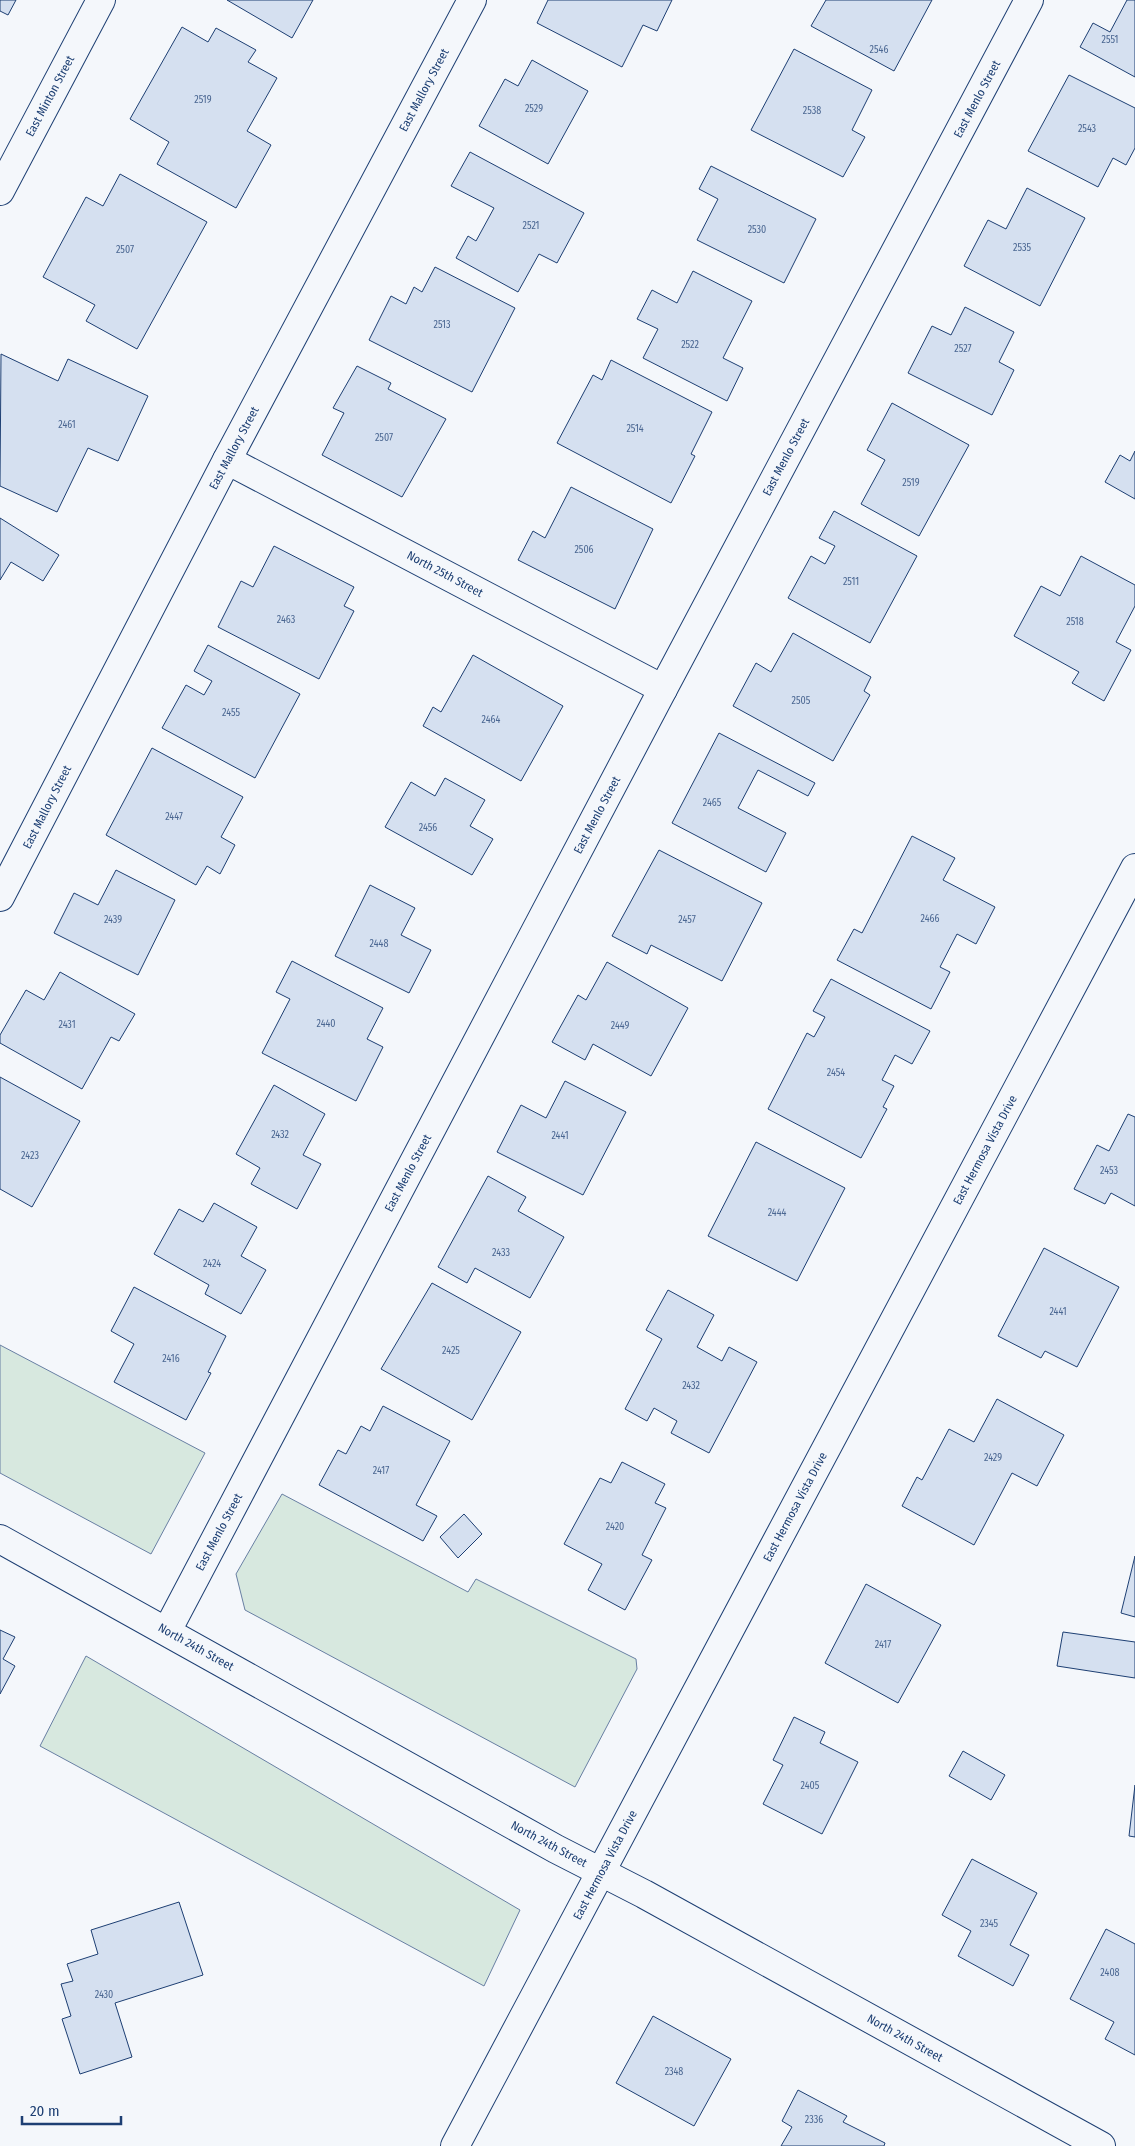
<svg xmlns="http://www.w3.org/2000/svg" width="1135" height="2146" font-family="'Fira Sans Condensed',sans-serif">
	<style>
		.green { fill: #d7e8df; stroke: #687fa3 }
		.building { fill: #d5e0f0; stroke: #1d3f73 }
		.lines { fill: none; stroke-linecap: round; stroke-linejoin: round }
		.minor-casing { stroke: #1d3f73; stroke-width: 30 }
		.tertiary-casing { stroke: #1d3f73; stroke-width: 30 }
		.minor { stroke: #f4f7fb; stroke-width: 28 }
		.tertiary { stroke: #f4f7fb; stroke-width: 28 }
		.labels { text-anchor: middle; stroke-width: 4; stroke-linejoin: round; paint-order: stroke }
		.number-label { font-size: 10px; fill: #4b6792 }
		.street-label { font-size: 12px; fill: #1d3f73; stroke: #f4f7fb }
	</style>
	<rect width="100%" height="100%" fill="#f4f7fb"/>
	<!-- green -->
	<g class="green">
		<path d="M0,1345l205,108 -54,101 -151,-81z"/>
		<path d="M282,1494l186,98 8,-13 160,80 1,10 -62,118 -330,-177 -9,-36z"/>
		<path d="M86,1656l434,254 -36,76 -444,-240z"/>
	</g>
	<!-- building -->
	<g class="building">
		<path d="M0,0h16l-8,15 -8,-4z"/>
		<path d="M227,0h86l-21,38z"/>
		<path d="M548,0h124l-15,31 -14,-6 -21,42 -85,-44z"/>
		<path d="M826,0h106l-38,71 -83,-45z"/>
		<path d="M1127,0h8v77l-55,-30 13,-24 17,9z"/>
		<path d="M182,27l26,15 8,-14 40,22 -8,12 29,16 -30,53 24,14 -35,63 -79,-44 12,-22 -39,-23z"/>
		<path d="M794,49l78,41 -20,40 13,7 -22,40 -92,-47z"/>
		<path d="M532,60l56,31 -40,73 -69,-38 26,-47 13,7z"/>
		<path d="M1069,75l66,33v40l-9,17 -13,-7 -15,29 -70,-36z"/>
		<path d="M470,152l114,61 -27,50 -18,-9 -21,38 -62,-34 12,-22 8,5 18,-33 -43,-22z"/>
		<path d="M711,166l105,53 -32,64 -87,-43 21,-41 -19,-10z"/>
		<path d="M120,174l87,48 -70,127 -51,-28 9,-16 -52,-28 43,-80 17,9z"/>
		<path d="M1027,188l58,30 -45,88 -76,-40 24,-46 18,9z"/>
		<path d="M435,267l80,41 -43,84 -103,-52 22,-44 15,8 8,-17 8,5z"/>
		<path d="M693,271l59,30 -29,57 20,10 -16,33 -84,-43 15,-29 -21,-10 15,-29 25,13z"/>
		<path d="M965,307l49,25 -15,30 15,8 -22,45 -84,-42 24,-47 19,9z"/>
		<path d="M1,354l57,27 10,-22 80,37 -30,65 -30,-13 -31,64 -57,-26z"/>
		<path d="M611,360l101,52 -21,42 4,2 -24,47 -114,-60 36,-68 9,5z"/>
		<path d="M357,366l34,17 -3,6 58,30 -44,78 -80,-42 22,-42 -11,-5z"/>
		<path d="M892,403l77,42 -50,91 -58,-32 24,-44 -18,-10z"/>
		<path d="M1135,451v48l-30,-17 15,-27 10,6z"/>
		<path d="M571,487l82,42 -38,80 -97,-49 15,-29 12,7z"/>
		<path d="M834,511l83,45 -47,87 -82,-45 23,-42 14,8 10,-18 -16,-8z"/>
		<path d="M0,518l59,37 -16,26 -32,-19 -11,18z"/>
		<path d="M274,546l80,41 -10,19 10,5 -35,68 -101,-52 23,-46 12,6z"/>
		<path d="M1081,556l54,29v21l-19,36 15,8 -27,51 -32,-18 7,-11 -65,-36 27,-50 19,10z"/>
		<path d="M793,633l78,44 -7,14 6,4 -37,66 -100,-55 23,-43 15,9z"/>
		<path d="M208,645l92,49 -45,84 -93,-50 24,-43 18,10 8,-14 -18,-10z"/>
		<path d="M473,655l90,51 -42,75 -98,-55 10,-19 8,5z"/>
		<path d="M719,733l96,50 -7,13 -50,-26 -20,38 48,25 -20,39 -94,-49z"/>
		<path d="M152,748l91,49 -22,40 14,8 -15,29 -13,-8 -11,19 -90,-50z"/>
		<path d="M445,778l40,22 -15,26 23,13 -21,36 -87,-48 26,-45 24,14z"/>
		<path d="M912,836l43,22 -12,22 52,27 -19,37 -19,-10 -17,33 10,5 -19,37 -94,-49 17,-31 8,4z"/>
		<path d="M659,850l103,53 -40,78 -71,-36 -4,9 -35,-18z"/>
		<path d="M116,870l59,30 -37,75 -84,-42 20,-40 24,12z"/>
		<path d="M370,885l45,23 -14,27 30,15 -22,43 -74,-37z"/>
		<path d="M292,961l91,47 -16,31 16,8 -27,54 -94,-48 28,-54 -14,-7z"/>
		<path d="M607,962l81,46 -37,68 -58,-32 -8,16 -33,-18 26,-47 8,5z"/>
		<path d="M60,972l75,42 -16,27 -8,-4 -29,52 -82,-46v-8l26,-45 18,10z"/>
		<path d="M831,979l99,52 -18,33 -17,-9 -13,25 12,6 -11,21 4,2 -26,49 -93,-49 39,-76 7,4 11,-20 -12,-6z"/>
		<path d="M0,1077l80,44 -48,86 -32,-18z"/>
		<path d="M565,1081l61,31 -43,83 -86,-43 24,-47 25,13z"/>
		<path d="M274,1085l51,29 -22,41 18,9 -24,45 -46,-25 9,-16 -24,-14z"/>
		<path d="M1128,1114l7,3v89l-24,-13 -6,11 -31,-15 23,-44 12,6z"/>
		<path d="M756,1142l89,46 -48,93 -89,-45z"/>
		<path d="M488,1176l38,21 -8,14 46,26 -34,61 -55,-30 -8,15 -29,-16z"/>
		<path d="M214,1203l43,24 -16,29 25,14 -25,44 -36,-20 4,-9 -55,-31 25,-45 24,13z"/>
		<path d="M1044,1248l75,39 -42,80 -32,-16 -4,7 -43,-22z"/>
		<path d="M432,1283l89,49 -49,88 -91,-51z"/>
		<path d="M134,1287l92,49 -18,36 3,1 -25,47 -72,-38 20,-38 -23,-13z"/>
		<path d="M668,1290l46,25 -17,32 25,14 7,-14 28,15 -48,91 -38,-20 6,-12 -23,-13 -7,13 -22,-12 37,-70 -16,-9z"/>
		<path d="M997,1399l67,36 -27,51 -25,-13 -38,72 -72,-39 15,-29 5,3 27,-51 25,13z"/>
		<path d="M383,1406l67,35 -34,64 21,11 -14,25 -104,-56 19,-35 8,4 15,-28 9,5z"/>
		<path d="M622,1462l43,22 -10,19 11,5 -24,47 10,5 -27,50 -37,-20 14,-26 -38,-20 36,-66 11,5z"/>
		<path d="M464,1514l18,20 -24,24 -18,-21z"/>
		<path d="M1135,1556v61l-14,-4z"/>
		<path d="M866,1584l75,41 -43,78 -73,-40z"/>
		<path d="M0,1630l15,7 -12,22 12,7 -15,28z"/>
		<path d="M1063,1632l72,10v36l-78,-12z"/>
		<path d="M794,1717l31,15 -5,11 38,19 -36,72 -59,-30 20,-39 -10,-5z"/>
		<path d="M963,1751l42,24 -14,25 -42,-24z"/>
		<path d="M1135,1785v52l-6,-1z"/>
		<path d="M972,1859l65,34 -27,52 19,10 -16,31 -55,-30 13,-25 -29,-16z"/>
		<path d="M179,1902l24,73 -88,28 17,54 -52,17 -18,-55 9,-3 -10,-32 12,-3 -6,-17 31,-10 -7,-24z"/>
		<path d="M1106,1929l29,15v111l-30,-16 9,-17 -44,-23z"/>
		<path d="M653,2016l78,43 -37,67 -78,-43z"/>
		<path d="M798,2090l49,26 -4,6 42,21 -1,3h-103l11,-19 -10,-6z"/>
	</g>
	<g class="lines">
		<!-- minor casing -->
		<g class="minor-casing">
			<g id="minor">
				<path d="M0,191l101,-191"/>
				<path d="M227,460l436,229"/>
				<path d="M0,897l227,-437 245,-460"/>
				<path d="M167,1631l496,-942 366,-689"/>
			</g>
		</g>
		<!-- tertiary casing -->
		<g class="tertiary-casing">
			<g id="tertiary">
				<path d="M0,1539l556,310 88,45 457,252"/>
				<path d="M455,2146l680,-1278"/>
			</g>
		</g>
		<!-- minor -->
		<use href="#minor" class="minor"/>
		<!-- tertiary -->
		<use href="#tertiary" class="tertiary"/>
	</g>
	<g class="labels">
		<!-- number labels -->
		<g class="number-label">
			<text x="1110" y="43">2551</text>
			<text x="879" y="53">2546</text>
			<text x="203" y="103">2519</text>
			<text x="534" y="112">2529</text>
			<text x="812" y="114">2538</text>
			<text x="1087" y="132">2543</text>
			<text x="531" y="229">2521</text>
			<text x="757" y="233">2530</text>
			<text x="1022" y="251">2535</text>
			<text x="125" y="253">2507</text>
			<text x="442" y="328">2513</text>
			<text x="690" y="348">2522</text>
			<text x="963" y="352">2527</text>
			<text x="67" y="428">2461</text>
			<text x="635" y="432">2514</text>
			<text x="384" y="441">2507</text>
			<text x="911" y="486">2519</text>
			<text x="584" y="553">2506</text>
			<text x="851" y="585">2511</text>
			<text x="286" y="623">2463</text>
			<text x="1075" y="625">2518</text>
			<text x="801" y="704">2505</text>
			<text x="231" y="716">2455</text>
			<text x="491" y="723">2464</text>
			<text x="712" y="806">2465</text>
			<text x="174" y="820">2447</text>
			<text x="428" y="831">2456</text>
			<text x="930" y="922">2466</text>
			<text x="113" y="923">2439</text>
			<text x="687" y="923">2457</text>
			<text x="379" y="947">2448</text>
			<text x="326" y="1027">2440</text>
			<text x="67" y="1028">2431</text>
			<text x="620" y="1029">2449</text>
			<text x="836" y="1076">2454</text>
			<text x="280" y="1138">2432</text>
			<text x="560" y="1139">2441</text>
			<text x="30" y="1159">2423</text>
			<text x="1109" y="1174">2453</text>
			<text x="777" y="1216">2444</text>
			<text x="501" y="1256">2433</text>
			<text x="212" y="1267">2424</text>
			<text x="1058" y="1315">2441</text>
			<text x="451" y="1354">2425</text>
			<text x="171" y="1362">2416</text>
			<text x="691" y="1389">2432</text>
			<text x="993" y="1461">2429</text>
			<text x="381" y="1474">2417</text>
			<text x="615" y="1530">2420</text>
			<text x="883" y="1648">2417</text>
			<text x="810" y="1789">2405</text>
			<text x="989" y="1927">2345</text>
			<text x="1110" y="1976">2408</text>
			<text x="104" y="1998">2430</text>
			<text x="674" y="2075">2348</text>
			<text x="814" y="2123">2336</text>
		</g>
		<!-- street labels -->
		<g class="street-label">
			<text transform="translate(424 90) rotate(-62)" y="4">East Mallory Street</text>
			<text transform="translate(50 96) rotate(-62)" y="4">East Minton Street</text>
			<text transform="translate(977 99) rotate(-62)" y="4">East Menlo Street</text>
			<text transform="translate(234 448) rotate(-62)" y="4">East Mallory Street</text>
			<text transform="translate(786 457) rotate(-62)" y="4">East Menlo Street</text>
			<text transform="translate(445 574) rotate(28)" y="4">North 25th Street</text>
			<text transform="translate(47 807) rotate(-63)" y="4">East Mallory Street</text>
			<text transform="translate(597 815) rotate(-62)" y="4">East Menlo Street</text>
			<text transform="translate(985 1150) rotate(-62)" y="4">East Hermosa Vista Drive</text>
			<text transform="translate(408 1173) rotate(-62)" y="4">East Menlo Street</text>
			<text transform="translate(795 1507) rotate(-62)" y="4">East Hermosa Vista Drive</text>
			<text transform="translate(219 1532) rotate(-62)" y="4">East Menlo Street</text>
			<text transform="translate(196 1647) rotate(29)" y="4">North 24th Street</text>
			<text transform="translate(549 1844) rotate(28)" y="4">North 24th Street</text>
			<text transform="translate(605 1865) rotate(-62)" y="4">East Hermosa Vista Drive</text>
			<text transform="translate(905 2038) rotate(29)" y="4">North 24th Street</text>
		</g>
	</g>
	<!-- scale -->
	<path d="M22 2116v8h99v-8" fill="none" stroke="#1d3f73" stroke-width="2.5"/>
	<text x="30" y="2116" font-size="15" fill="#1d3f73" stroke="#f4f7fb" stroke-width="4" paint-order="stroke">20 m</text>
</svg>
